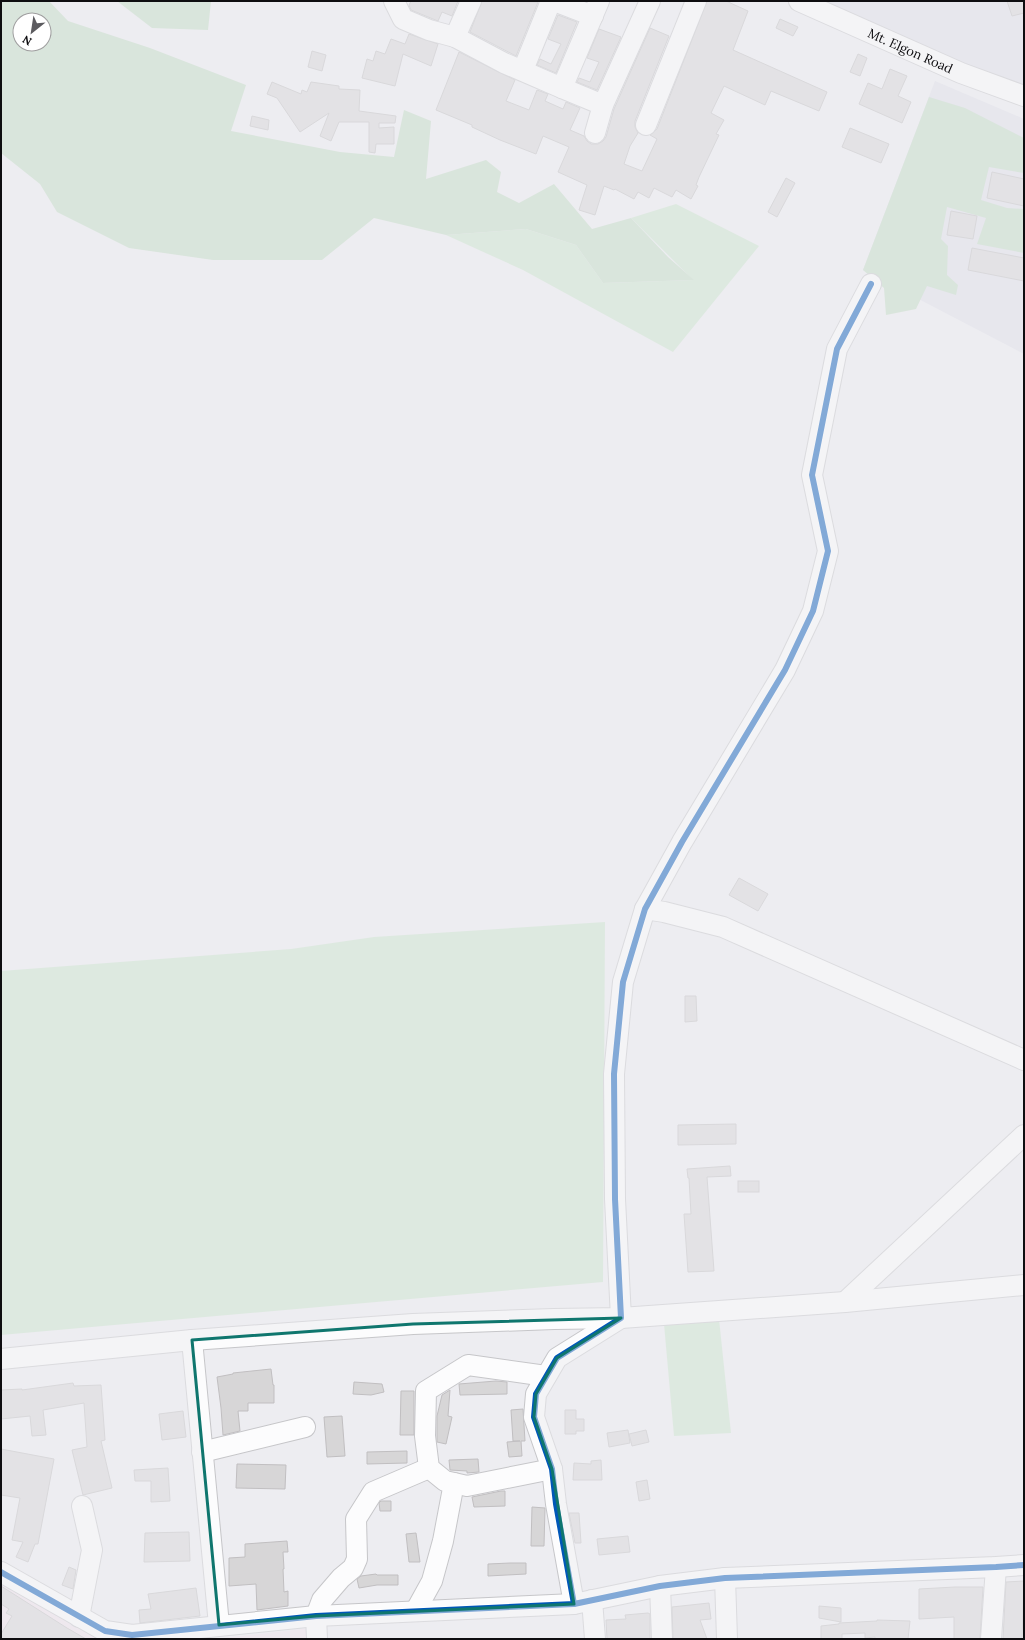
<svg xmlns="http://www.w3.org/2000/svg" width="1025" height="1640" font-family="Lora,serif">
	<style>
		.commercial { fill: #f0e3ec }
		.built { fill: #dfdfe9 }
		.green { fill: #cbe4cd }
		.forest { fill: #c2dbc4; fill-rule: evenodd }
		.building { fill: #d7d6d7; stroke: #c1bfc1 }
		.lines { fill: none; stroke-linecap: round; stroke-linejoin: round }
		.minor-casing { stroke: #c6c6c9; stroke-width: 22 }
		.minor { stroke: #fcfcfd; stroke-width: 20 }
		.cycleway-casing { stroke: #fff; stroke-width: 8 }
		.cycleway { stroke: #0057b8; stroke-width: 6 }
		.marked { fill: none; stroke: #0f766e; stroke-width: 3; stroke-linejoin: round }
		.labels { text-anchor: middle; stroke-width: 3; stroke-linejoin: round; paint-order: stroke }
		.street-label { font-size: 13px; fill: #0e0d10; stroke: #fff }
	</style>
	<rect width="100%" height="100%" fill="#ededf1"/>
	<!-- commercial -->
	<g class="commercial">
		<path d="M1,1583l99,56h-99z"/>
		<path d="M310,1628v11h-96z"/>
	</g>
	<!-- built -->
	<g class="built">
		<path d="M825,1h199v86l-85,-32z"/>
		<path d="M935,81l89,38v235l-161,-84z"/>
	</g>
	<!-- green -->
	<g class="green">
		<path d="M676,204l83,42 -86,106 -150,-82 -77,-35 80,-6 50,16 27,38 90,-3 -62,-62z"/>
		<path d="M605,922l-2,360 -602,53v-364l290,-22 83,-12z"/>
		<path d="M719,1319l12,114 -57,3 -10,-112z"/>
	</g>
	<!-- forest -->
	<g class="forest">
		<path d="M1,1h48l19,20 82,27 96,37 -15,46 109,21 54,5 10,-47 27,11 -5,58 60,-19 15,12 -4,20 22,11 35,-19 38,45 39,-11 37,39 26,23 -91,3 -27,-38 -50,-16 -80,6 -72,-17 -52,42h-109l-84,-12 -72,-36 -17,-28 -39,-31zM20,20h24v24h-24z"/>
		<path d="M117,1h94l-3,29 -56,-2z"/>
		<path d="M929,97l36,11 59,30v35l-35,-6 -8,33 26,8 17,1v44l-47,-9 9,-26 -39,-11 -6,32 7,7 -1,29 11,10 -2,10 -29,-9 -11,23 -30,6 -2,-27 -21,-18z"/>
	</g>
	<!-- building -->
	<g class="building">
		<path d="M411,1h47l-6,15 -10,-4 -4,9 -27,-11 -2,-5z"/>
		<path d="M482,1l56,1 -22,54 -46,-24z"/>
		<path d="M707,1h19l22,10 -15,39 94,42 -8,19 -48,-20 -6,14 -41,-19 -13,27 13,7 -8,14 3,1 -20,42 -3,8 2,1 -7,13 -15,-9 -4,7 -18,-9 -5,10 -11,-6 -4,7 -19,-10 -1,1 -10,-4 -9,29 -16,-5 8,-25 -29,-13 11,-25 -26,-11 -7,18 -36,-14 -28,-13v-2l-36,-15 23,-58 56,28 -9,21 23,9 8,-20 11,4 -3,7 18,8 3,-7 14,6 -10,22 14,6 3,5 4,3h7l5,-3 3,-4 8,-28 36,-81 19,8 -34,85v6l3,6 -8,13 -6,18 18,7 15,-32 -7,-4 7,-6z"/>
		<path d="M1007,1h17v12l-12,3z"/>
		<path d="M558,15l19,7 -21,51 -19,-8 3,-6 11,5 10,-20 -13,-5z"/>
		<path d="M780,19l18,8 -5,9 -17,-8z"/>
		<path d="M599,29l22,8 -24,53 -20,-8 2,-4 11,4 9,-20 -12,-4z"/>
		<path d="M409,34l29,10 -7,22 -28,-12 -8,32 -33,-8 5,-19 6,2 3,-10 9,3 6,-15 14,5z"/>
		<path d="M312,51l14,4 -4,16 -14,-4z"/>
		<path d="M858,54l9,4 -7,18 -10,-4z"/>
		<path d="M890,69l17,7 -9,20 13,6 -9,21 -43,-19 9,-21 14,6z"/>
		<path d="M272,82l29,12 1,-4 5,2 4,-10 28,4v3l21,1 -1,21 37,5 -1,7h-16v5l15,-1v17h-18l-1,9 -6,-1v-30h-30l-8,19 -11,-5 9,-23 -29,19 -23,-34 -10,-4z"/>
		<path d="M252,116l17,4 -1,10 -18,-4z"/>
		<path d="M850,128l39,16 -8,19 -39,-16z"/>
		<path d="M992,172l32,7v27l-37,-8z"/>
		<path d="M786,178l9,5 -18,34 -9,-5z"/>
		<path d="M951,211l26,5 -4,23 -26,-4z"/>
		<path d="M972,248l52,10v23l-56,-11z"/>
		<path d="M739,878l29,16 -10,17 -29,-16z"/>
		<path d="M685,996h11l1,25 -12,1z"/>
		<path d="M736,1124v20l-58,1v-20z"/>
		<path d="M730,1166l1,10 -24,1 7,94 -26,1 -4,-58h7l-2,-36h-1l-1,-9z"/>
		<rect x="738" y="1181" width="21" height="11"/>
		<path d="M271,1369l2,16h1v18h-26v8h-10l2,20 -17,4 -2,-27 -4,-31 16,-3v-1z"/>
		<path d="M496,1381l11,1v12l-47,1 -1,-11z"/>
		<path d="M354,1382l28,2 2,8 -13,3 -18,-1z"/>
		<path d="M73,1383l1,3 27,-1 4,55 -4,1 11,47 -29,7 -11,-45 15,-3 -3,-44 -41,7 3,25 -14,1 -2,-20 -29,3v-29l21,-1v1z"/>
		<path d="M450,1390l-2,26 4,1 -6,27 -9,-2v-26l5,-21z"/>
		<path d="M401,1391h13v44h-14z"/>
		<path d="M523,1409l2,32h-4l1,15 -13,1 -2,-15 13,-1h-7l-2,-31z"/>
		<path d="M565,1410h11v9h8v12h-8v3h-11z"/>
		<path d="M183,1411l3,26 -24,3 -3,-26z"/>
		<path d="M342,1416l3,40 -18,1 -3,-40z"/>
		<path d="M628,1430l2,13 -21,4 -2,-14z"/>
		<path d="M646,1430l3,12 -17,4 -3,-12z"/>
		<path d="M1,1449l53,10 -16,85h-3l-7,18 -12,-5 7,-15 -11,-2 8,-42 -19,-3z"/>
		<path d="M407,1451v12l-40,1v-12z"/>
		<path d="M478,1459l1,13 -12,1v-2l-17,-1 -1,-10z"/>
		<path d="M601,1460l1,20h-29l1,-17 17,1v-3z"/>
		<path d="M237,1464l49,1 -1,24 -49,-1z"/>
		<path d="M168,1468l2,33 -19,1v-21h-16l-1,-11z"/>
		<path d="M647,1480l3,19 -11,2 -3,-19z"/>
		<path d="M501,1491h4v15l-31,1 -2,-10z"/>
		<path d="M381,1501h10v10h-11l-1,-8z"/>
		<path d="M532,1507l13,1 -1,38h-13z"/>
		<path d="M569,1513h10l2,30h-6z"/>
		<path d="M189,1532l1,29 -46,1 1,-29z"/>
		<path d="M416,1533l4,29h-11l-3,-28z"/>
		<path d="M628,1536l2,16 -31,3 -2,-16z"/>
		<path d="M287,1541l1,11h-5l1,17h-1l1,23 4,-1v15l-31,4 -1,-26 -27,2v-28l16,-1v-13z"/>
		<path d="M510,1563h16v11l-38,2v-12z"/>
		<path d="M69,1567l7,3 -3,19 -11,-4z"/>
		<path d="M376,1574l1,1h21v10h-21l-18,3 -2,-9 4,-3z"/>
		<path d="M1024,1581l-2,58h-19l3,-57z"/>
		<path d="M1,1586l66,42 19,11h-85v-5l11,-18 -6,-3 3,-4 -8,-5z"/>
		<path d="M955,1587h28l-3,52h-26v-22l-35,2v-30z"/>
		<path d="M196,1588l4,28 -60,7 -1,-13 12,-1 -3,-15z"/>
		<path d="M709,1603l2,16 -11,1 7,19h-34l-1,-32z"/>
		<path d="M819,1606l22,2v14l-22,-4z"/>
		<path d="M648,1613l2,1v25h-43l-1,-19 20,-1 -1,-4z"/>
		<path d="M877,1620l33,1 -2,18h-33v-2l-10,1v-5l-23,1v5h-21v-13l18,-2v-1l38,-2z"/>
	</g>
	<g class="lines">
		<!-- minor casing -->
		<g class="minor-casing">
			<g id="minor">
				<path d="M394,1l9,18 26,11 26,7 49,26 58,25 37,-87"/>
				<path d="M554,1l39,15"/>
				<path id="s1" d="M799,1l162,72 63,23"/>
				<path d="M455,37l16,-36"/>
				<path d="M523,70l28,-69"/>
				<path d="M562,88l41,17"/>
				<path d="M646,125l50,-124"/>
				<path d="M595,133l8,-28 47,-104"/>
				<path d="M645,909l19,3 59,15 301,133"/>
				<path d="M845,1302l179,-167"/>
				<path d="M192,1340l27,285"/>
				<path d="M1,1359l191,-19 221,-16 141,-5 67,-1 224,-16 179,-17"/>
				<path d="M546,1376l-78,-11 -42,26 -1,45 4,32 16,13 22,5 85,-17"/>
				<path d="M202,1452l103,-25"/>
				<path d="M1,1572l104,59 27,4 184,-19 258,-12 86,-18 65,-8 271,-11 28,-2"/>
				<path d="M725,1578l2,61"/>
				<path d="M660,1586l2,53"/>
				<path d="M592,1600l3,39"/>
				<path d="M574,1604l-18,-100 -4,-35 -18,-52 2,-23 21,-36 64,-40 -6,-119 -1,-125 9,-92 22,-73 37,-67 103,-172 28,-59 15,-60 -16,-76 25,-126 34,-65"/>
				<path d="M416,1610l16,-29 11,-40 11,-58"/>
				<path d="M79,1617l13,-67 -10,-44"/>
				<path d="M317,1639l-1,-23 6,-16 19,-22 12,-10 4,-9 -1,-40 17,-27 56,-24"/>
				<path d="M991,1639l5,-72"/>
			</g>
		</g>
		<!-- minor -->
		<use href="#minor" class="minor"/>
		<!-- cycleway casing -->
		<g class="cycleway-casing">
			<g id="cycleway">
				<path d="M1,1572l104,59 27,4 184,-19 258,-12 86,-18 65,-8 271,-11 28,-2"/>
				<path d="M574,1604l-18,-100 -4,-35 -18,-52 2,-23 21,-36 64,-40 -6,-119 -1,-125 9,-92 22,-73 37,-67 103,-172 28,-59 15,-60 -16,-76 25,-126 34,-65"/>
			</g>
		</g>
		<!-- cycleway -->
		<use href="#cycleway" class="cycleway"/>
	</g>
	<!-- marked area -->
	<path d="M0 0H1025V1640H0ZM621,1318l-64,40 -21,36 -2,23 18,52 22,135 -258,12 -97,9 -27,-285 221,-16z" fill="#ededf1" fill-opacity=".55" fill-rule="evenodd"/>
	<path class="marked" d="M621,1318l-64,40 -21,36 -2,23 18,52 22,135 -258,12 -97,9 -27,-285 221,-16z"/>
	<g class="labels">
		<!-- street labels -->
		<g class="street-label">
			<text dy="5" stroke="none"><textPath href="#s1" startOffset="122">Mt. Elgon Road</textPath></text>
		</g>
	</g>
	<!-- border -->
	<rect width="1025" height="1640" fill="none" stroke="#0e0d10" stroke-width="4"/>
	<!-- north arrow -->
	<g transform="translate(32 32) rotate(210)"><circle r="19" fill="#ffffff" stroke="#9f9e9f"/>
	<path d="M0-3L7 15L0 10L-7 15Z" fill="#5c5b5f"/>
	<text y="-6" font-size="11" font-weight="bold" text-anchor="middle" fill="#0e0d10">N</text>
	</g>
</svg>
